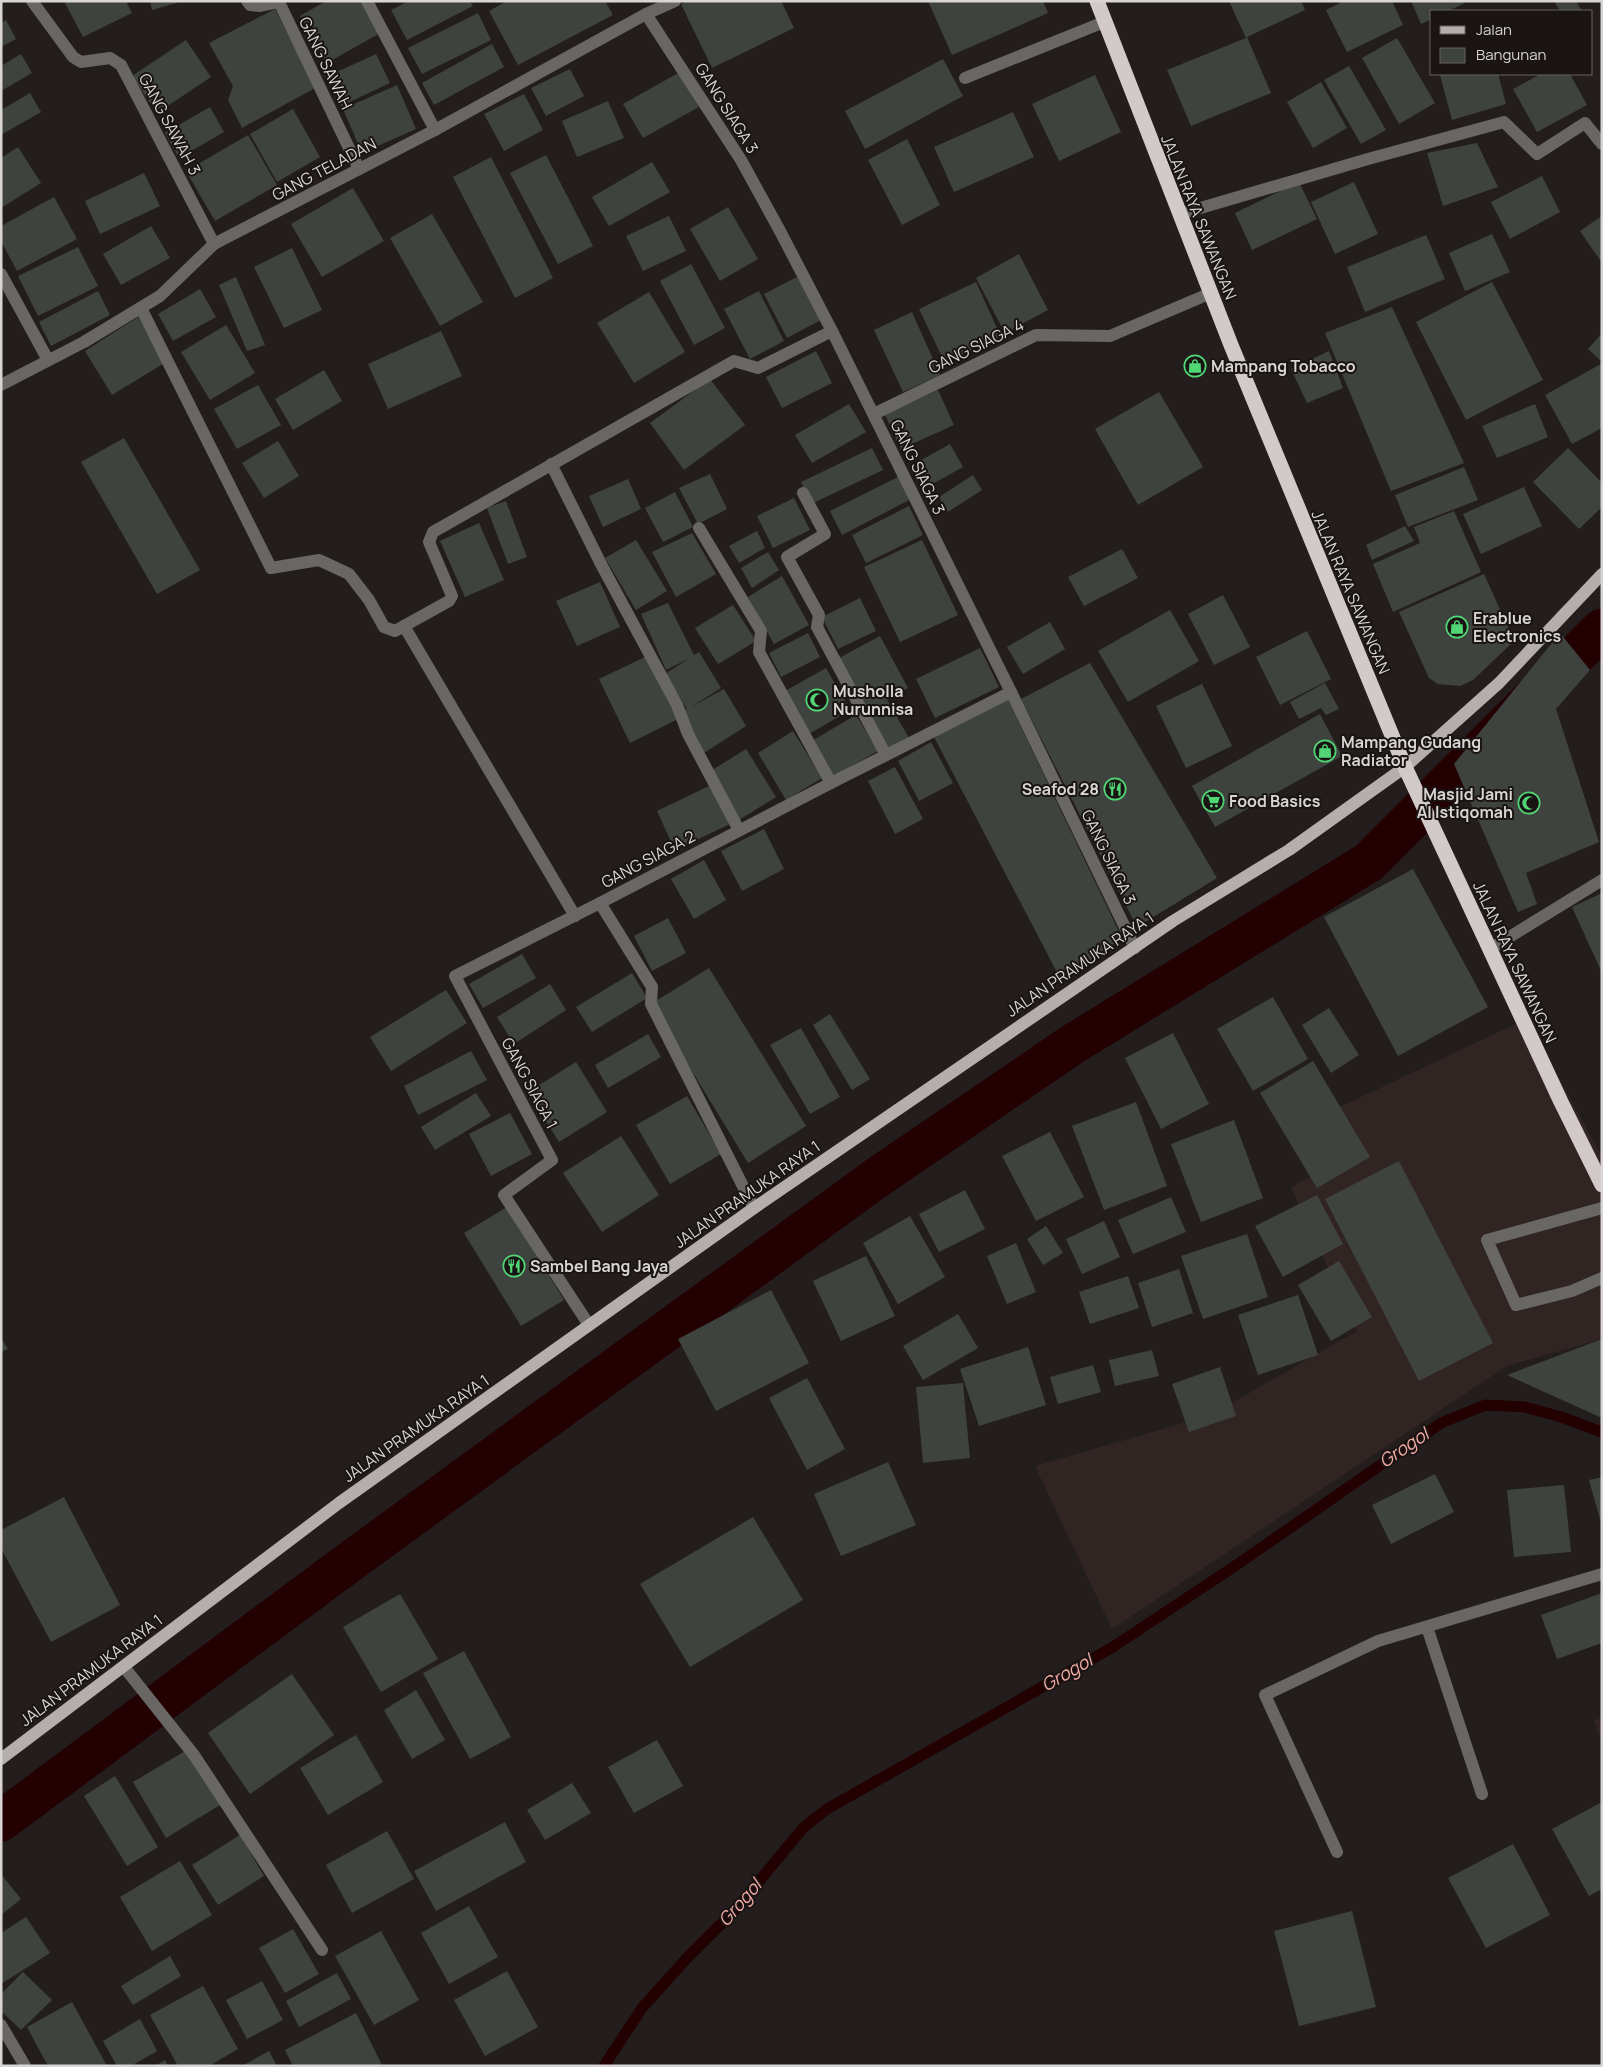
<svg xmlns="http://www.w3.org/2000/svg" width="1603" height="2067" font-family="Manrope,sans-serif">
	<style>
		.built { fill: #312524 }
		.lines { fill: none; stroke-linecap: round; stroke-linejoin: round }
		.stream { stroke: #230001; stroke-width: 11 }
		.canal { stroke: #230001; stroke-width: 41 }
		.building { fill: #3f433f }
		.minor { stroke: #696666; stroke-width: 12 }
		.major { stroke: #b4aead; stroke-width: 12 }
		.highway { stroke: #d2cac9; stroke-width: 15 }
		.labels { text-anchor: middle; stroke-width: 4; stroke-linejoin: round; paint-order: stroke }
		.street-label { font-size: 16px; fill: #d8d5d4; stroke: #1a1514 }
		.poi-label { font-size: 16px; font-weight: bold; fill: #d8d5d4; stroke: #1a1514; text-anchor: start }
		.water-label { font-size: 18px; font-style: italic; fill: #f3aba4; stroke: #1a1514 }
	</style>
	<rect width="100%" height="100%" fill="#231e1d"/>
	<!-- built -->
	<g class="built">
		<path d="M1526,1019l76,137v183l-95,27 -395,263 -77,-163 176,-51 146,-84 -66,-144 54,-28 -20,-45z"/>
		<path d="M1602,1718v25l-8,-23z"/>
	</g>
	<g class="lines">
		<!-- stream -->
		<path class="stream" d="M604,2066l38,-58 45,-50 49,-49 67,-81 24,-19 286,-162 125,-83 203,-141 44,-18 40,2 36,10 41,15"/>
		<!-- canal -->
		<path class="canal" d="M1,1821l354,-263 520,-379 198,-135 296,-182 233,-233"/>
	</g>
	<!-- building -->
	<g class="building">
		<path d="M64,1h62l6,12 -49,24z"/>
		<path d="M150,1h30v1l-28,8z"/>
		<path d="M326,1h38l18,31 -55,31 -27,-47z"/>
		<path d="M409,1h61l3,5 -66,34 -16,-30z"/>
		<path d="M507,1h98l8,14 -95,50 -29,-54z"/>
		<path d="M687,1h94l13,27 -82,40 -31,-64z"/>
		<path d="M928,1h115l5,12 -96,42z"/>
		<path d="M1229,1h72l4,9 -58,27 24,56 -80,33 -24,-56 79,-32z"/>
		<path d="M1344,1h48l11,24 -56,27 -21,-42z"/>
		<path d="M1411,1h53l1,2 -17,8h-16v8l-11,5z"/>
		<path d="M1554,1h22l6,10h-22z"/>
		<path d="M275,9l40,79 -73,40 -14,-28 5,-14 -24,-43z"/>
		<path d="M478,13l13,27 -69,34 -14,-26z"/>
		<path d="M6,20l10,19 -15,8v-24z"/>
		<path d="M1397,38l38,65 -36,21 -37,-66z"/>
		<path d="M186,40l25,37 -54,36 -25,-37z"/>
		<path d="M492,44l12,23 -70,38 -12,-22z"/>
		<path d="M21,54l11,19 -31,18v-25z"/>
		<path d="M376,54l14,29 -49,23 -13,-30z"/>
		<path d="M943,59l20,37 -98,53 -20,-38z"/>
		<path d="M1349,66l37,64 -25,14 -37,-64z"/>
		<path d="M570,69l14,27 -38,20 -15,-28z"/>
		<path d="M680,72l19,35 -56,31 -20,-34z"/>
		<path d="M1446,74h52l8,30 -54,16 -12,-45z"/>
		<path d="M1541,74h29l17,31 -50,27 -24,-43z"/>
		<path d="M1095,75l26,57 -62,29 -27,-57z"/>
		<path d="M1321,82l26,46 -34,20 -26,-46z"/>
		<path d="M397,85l19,44 -54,24 -19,-44z"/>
		<path d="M30,93l11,19 -40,23v-25z"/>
		<path d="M524,94l19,36 -39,21 -20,-37z"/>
		<path d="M608,101l16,37 -47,19 -15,-36z"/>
		<path d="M210,107l14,25 -45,26 -14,-25z"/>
		<path d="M293,109l27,48 -43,25 -27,-48z"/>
		<path d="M1013,112l21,45 -80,35 -20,-45z"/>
		<path d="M248,135l29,50 -62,36 -29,-50z"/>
		<path d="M907,139l33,66 -38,20 -34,-65z"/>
		<path d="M1477,143l21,44 -55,19 -16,-53z"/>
		<path d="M18,147l23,36 -40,25v-50z"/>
		<path d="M546,155l47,91 -35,18 -48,-91z"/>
		<path d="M491,157l62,121 -38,20 -62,-121z"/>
		<path d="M652,162l18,30 -61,34 -17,-29z"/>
		<path d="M144,173l16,33 -60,28 -15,-33z"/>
		<path d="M1542,176l18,36 -50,27 -19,-37z"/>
		<path d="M1299,182l18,37 -65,31 -17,-37z"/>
		<path d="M1354,182l24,52 -43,20 -24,-52z"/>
		<path d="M353,188l31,53 -62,36 -31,-53z"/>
		<path d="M54,197l23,42 -60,32 -16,-30v-15z"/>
		<path d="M728,207l30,52 -38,22 -30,-52z"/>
		<path d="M432,214l51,88 -43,24 -50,-88z"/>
		<path d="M669,216l17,35 -43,20 -17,-35z"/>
		<path d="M1602,216v47l-22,-32z"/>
		<path d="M151,226l19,32 -49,27 -18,-31z"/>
		<path d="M1492,234l18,38 -45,19 -16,-38z"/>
		<path d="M1426,235l19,44 -80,33 -18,-45z"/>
		<path d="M78,247l20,39 -60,30 -20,-40z"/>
		<path d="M292,248l30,62 -38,18 -30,-61z"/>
		<path d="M1019,254l29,56 -43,23 -29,-55z"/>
		<path d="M691,264l34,64 -31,17 -34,-64z"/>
		<path d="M236,277l29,68 -18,6 -28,-66z"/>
		<path d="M797,277l24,43 -34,18 -23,-44z"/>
		<path d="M976,282l25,55 -56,26 -26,-54z"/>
		<path d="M1492,282l51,98 -77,40 -50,-98z"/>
		<path d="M200,289l16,28 -43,24 -15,-27z"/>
		<path d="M98,291l12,24 -59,31 -12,-24z"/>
		<path d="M759,291l25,50 -34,18 -26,-50z"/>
		<path d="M649,292l36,60 -51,31 -37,-60z"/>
		<path d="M1392,307l72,156 -73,28 -66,-158z"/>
		<path d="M912,312l28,63 -37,17 -29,-62z"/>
		<path d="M138,317l28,45 -54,33 -27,-44z"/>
		<path d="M226,325l29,48 -45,27 -29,-48z"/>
		<path d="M441,331l21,45 -74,33 -20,-45z"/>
		<path d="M1602,333v29l-14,-13z"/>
		<path d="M816,351l16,32 -50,25 -16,-31z"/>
		<path d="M1329,351l14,37 -36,15 -16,-34z"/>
		<path d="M1601,364l1,64 -30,16 -27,-49z"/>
		<path d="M324,370l18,31 -49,29 -18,-31z"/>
		<path d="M710,379l35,46 -61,45 -34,-47z"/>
		<path d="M258,385l23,40 -44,24 -23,-40z"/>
		<path d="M938,390l16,35 -53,24 -16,-34z"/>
		<path d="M1159,392l44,75 -65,38 -43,-76z"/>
		<path d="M849,404l17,28 -54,31 -17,-28z"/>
		<path d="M1535,404l13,33 -51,21 -15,-32z"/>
		<path d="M124,438l76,132 -43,24 -76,-132z"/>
		<path d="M278,441l21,35 -35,22 -22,-35z"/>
		<path d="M950,444l13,23 -34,19 -13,-23z"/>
		<path d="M872,448l11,22 -72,34 -10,-22z"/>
		<path d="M1568,448l34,35v24l-23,22 -46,-47z"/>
		<path d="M1464,467l14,33 -70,27 -13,-32z"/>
		<path d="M710,474l17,35 -29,15 -19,-36z"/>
		<path d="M973,475l9,15 -34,22 -9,-15z"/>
		<path d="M900,476l13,22 -71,37 -12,-24z"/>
		<path d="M628,479l13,30 -38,18 -14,-31z"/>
		<path d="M1524,487l18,39 -61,28 -18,-40z"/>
		<path d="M675,492l18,35 -30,15 -18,-34z"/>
		<path d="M794,498l16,32 -37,18 -16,-32z"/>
		<path d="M506,501l21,56 -19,7 -21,-56z"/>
		<path d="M909,506l14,29 -57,28 -14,-28z"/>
		<path d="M1454,511l27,61 -88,40 -20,-48 47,-21 -6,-16z"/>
		<path d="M479,523l25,57 -39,17 -25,-56z"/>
		<path d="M1405,526l9,15 -42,19 -6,-15z"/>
		<path d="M757,531l8,17 -26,15 -10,-17z"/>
		<path d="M692,533l24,41 -40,23 -24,-45z"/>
		<path d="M636,540l31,51 -31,19 -31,-52z"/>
		<path d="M922,540l36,75 -58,27 -36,-75z"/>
		<path d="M1122,549l16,29 -54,28 -16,-29z"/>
		<path d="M768,552l11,18 -27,18 -11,-20z"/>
		<path d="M1484,574l30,67 -41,39 -13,6 -22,-2 -9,-6 -30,-66z"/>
		<path d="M782,576l27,49 -35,19 -26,-47z"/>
		<path d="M600,582l20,45 -43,19 -21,-45z"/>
		<path d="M1223,595l27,52 -36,18 -26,-51z"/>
		<path d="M860,598l16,33 -38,18 -16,-32z"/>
		<path d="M668,603l26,52 5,-3 22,36 -30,19 33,-18 22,37 -42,27 -22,-41 5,-3 -22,-35 25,-16 -24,12 -25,-56z"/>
		<path d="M733,605l23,36 -38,23 -23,-36z"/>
		<path d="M1170,610l29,51 -71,41 -30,-51z"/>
		<path d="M1050,622l15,27 -42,25 -16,-27z"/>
		<path d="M1307,631l24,48 -51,26 -24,-48z"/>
		<path d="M808,633l12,24 -39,20 -12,-24z"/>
		<path d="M1560,633l30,37 -34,39 43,133 -73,31 11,31 -19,8 -64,-148z"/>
		<path d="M880,636l28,52 -21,12 22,38 -21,11 -49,-91z"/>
		<path d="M980,648l19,39 -64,31 -19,-39z"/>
		<path d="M647,656l31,63 -48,24 -31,-64z"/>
		<path d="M1090,663l127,215 -80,49 -116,-228z"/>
		<path d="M826,668l24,42 -41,24 -24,-43z"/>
		<path d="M1325,683l14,26 -13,6 -5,-7 -22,11 -9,-17z"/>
		<path d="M1202,684l30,62 -46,22 -30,-62z"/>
		<path d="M1007,698l115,240 -61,42 -128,-245z"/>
		<path d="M1320,714l22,42 -127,71 -23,-41z"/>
		<path d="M856,715l22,36 -46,26 -22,-35z"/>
		<path d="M793,731l29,47 -36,22 -28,-47z"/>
		<path d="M931,742l22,41 -34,18 -21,-40z"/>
		<path d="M746,749l30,48 -37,23 -30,-48z"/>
		<path d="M895,767l28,52 -28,15 -27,-53z"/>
		<path d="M711,785l19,39 -55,26 -18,-39z"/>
		<path d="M764,829l20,40 -42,22 -21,-40z"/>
		<path d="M704,860l22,40 -32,19 -23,-40z"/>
		<path d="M1413,869l75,138 -90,49 -74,-139z"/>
		<path d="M1602,893v80l-30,-66z"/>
		<path d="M668,918l18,35 -34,18 -18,-35z"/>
		<path d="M522,954l14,24 -53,30 -14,-24z"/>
		<path d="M709,968l97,158 -58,37 -97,-159z"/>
		<path d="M632,973l15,25 -55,34 -16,-25z"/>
		<path d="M550,984l16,26 -52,34 -17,-27z"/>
		<path d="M446,990l21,33 -76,48 -21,-34z"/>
		<path d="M1273,997l35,62 -55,32 -36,-62z"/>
		<path d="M1329,1008l30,47 -28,18 -29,-48z"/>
		<path d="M830,1014l40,65 -18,11 -39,-65z"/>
		<path d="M801,1028l39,69 -30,17 -40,-69z"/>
		<path d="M1173,1033l36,71 -48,25 -36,-71z"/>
		<path d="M648,1034l13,23 -53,31 -13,-23z"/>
		<path d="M471,1051l16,29 -69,35 -14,-29z"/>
		<path d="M1313,1061l57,96 -53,31 -57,-95z"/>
		<path d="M576,1062l31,50 -48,30 -31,-50z"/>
		<path d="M476,1093l15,23 -56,34 -14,-23z"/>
		<path d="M687,1096l34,58 -51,30 -34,-59z"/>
		<path d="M1136,1102l31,84 -63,24 -32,-84z"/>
		<path d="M510,1113l22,41 -41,22 -22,-42z"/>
		<path d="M1234,1120l29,78 -62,24 -30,-78z"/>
		<path d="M1050,1132l34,65 -48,24 -34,-65z"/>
		<path d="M621,1136l38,59 -57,37 -39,-59z"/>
		<path d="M1399,1161l94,182 -74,38 -94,-182z"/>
		<path d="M965,1190l20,39 -46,23 -20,-38z"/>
		<path d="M1317,1195l26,49 -60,33 -28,-51z"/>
		<path d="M1171,1197l15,35 -53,22 -15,-34z"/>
		<path d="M507,1207l57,93 -43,26 -57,-93z"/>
		<path d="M910,1216l35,61 -47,27 -35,-61z"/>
		<path d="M1104,1221l16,36 -38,17 -16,-35z"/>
		<path d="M1046,1226l17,27 -20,12 -16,-26z"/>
		<path d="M1247,1234l21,63 -65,22 -22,-63z"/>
		<path d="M1016,1243l20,49 -29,12 -20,-48z"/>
		<path d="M866,1256l29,60 -54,25 -28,-60z"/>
		<path d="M1339,1261l33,56 -41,24 -33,-56z"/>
		<path d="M1179,1269l14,44 -41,14 -14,-44z"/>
		<path d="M1128,1276l11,32 -49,16 -11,-32z"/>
		<path d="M771,1290l38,73 -93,48 -38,-72z"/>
		<path d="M1298,1295l20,60 -60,20 -20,-60z"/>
		<path d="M958,1314l20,34 -55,32 -20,-34z"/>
		<path d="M1,1338l7,11 -7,3z"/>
		<path d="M1602,1339v79l-95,-43z"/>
		<path d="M1028,1347l18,58 -67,21 -19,-57z"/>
		<path d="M1152,1350l7,26 -44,10 -6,-26z"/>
		<path d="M1093,1365l8,27 -43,12 -8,-27z"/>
		<path d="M1220,1367l16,49 -47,16 -17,-48z"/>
		<path d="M807,1378l38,71 -38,21 -38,-72z"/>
		<path d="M963,1383l7,75 -47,5 -7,-76z"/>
		<path d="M888,1462l28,63 -75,31 -27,-62z"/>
		<path d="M1435,1474l19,38 -63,32 -19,-39z"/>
		<path d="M1602,1477v46h-1l-12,-43z"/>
		<path d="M1564,1485l7,67 -57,5 -7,-67z"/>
		<path d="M64,1497l56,108 -69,37 -50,-94v-18z"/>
		<path d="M753,1517l50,83 -113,67 -50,-83z"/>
		<path d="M1602,1593v50l-45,16 -16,-44z"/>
		<path d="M400,1594l38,65 -57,33 -38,-65z"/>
		<path d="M464,1651l47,86 -41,22 -47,-86z"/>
		<path d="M292,1674l42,61 -84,59 -42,-61z"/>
		<path d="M416,1690l29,50 -33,19 -28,-49z"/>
		<path d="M356,1735l27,47 -55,33 -28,-47z"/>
		<path d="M657,1740l26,46 -49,27 -26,-46z"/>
		<path d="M187,1750l33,55 -54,33 -33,-56z"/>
		<path d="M115,1776l43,71 -31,19 -43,-70z"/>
		<path d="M572,1783l19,30 -46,27 -18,-30z"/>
		<path d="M1602,1802v87l-13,7 -37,-67z"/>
		<path d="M505,1822l21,40 -90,49 -22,-40z"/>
		<path d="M387,1831l27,48 -62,34 -26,-48z"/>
		<path d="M240,1835l24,41 -46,29 -26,-40z"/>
		<path d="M1513,1844l37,71 -64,33 -38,-70z"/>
		<path d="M180,1861l32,54 -60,36 -32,-54z"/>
		<path d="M1,1874l20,25 -20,16z"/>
		<path d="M469,1906l29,51 -49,27 -28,-51z"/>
		<path d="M1352,1911l24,96 -77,19 -25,-95z"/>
		<path d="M26,1917l24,36 -49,31v-51z"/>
		<path d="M293,1929l26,45 -34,19 -26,-45z"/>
		<path d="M381,1931l38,69 -45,25 -39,-69z"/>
		<path d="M170,1956l11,20 -48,29 -12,-19z"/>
		<path d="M507,1971l31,56 -53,29 -31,-56z"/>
		<path d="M23,1972l29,28 -31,30 -20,-19v-17z"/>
		<path d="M337,1973l14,26 -52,28 -13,-26z"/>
		<path d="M262,1981l21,39 -36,19 -21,-39z"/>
		<path d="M203,1986l35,63 -29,17h-31l-28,-51z"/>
		<path d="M72,2002l35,64h-59l-21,-39z"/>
		<path d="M356,2013l26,52 -89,1 -8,-16z"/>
		<path d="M140,2019l17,32 -26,15h-14l-14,-25z"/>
		<path d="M269,2051l8,15h-35z"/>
		<path d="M165,2060l3,6h-13z"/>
	</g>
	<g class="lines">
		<!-- minor -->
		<g class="minor">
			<path d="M32,1l41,56 8,5 29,-4 11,7 93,179"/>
			<path d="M247,1l3,4 10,1 19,-4 80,167"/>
			<path d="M367,1l68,129"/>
			<path d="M646,14l95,146 39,71 52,100 179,361 124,256"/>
			<path d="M965,78l139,-56"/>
			<path d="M1180,214l188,-55 136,-37 33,32 48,-31 17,21"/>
			<path d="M1,274l47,86"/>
			<path d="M141,308l130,260 48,-8 30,14 20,26 15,27 11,4 54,-30 3,-5 -23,-54 4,-10 301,-171 24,7 74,-37"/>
			<path d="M1,385l83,-43 76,-46 54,-52 221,-114 211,-116 29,-13"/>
			<path d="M874,414l162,-79 74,1 101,-43"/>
			<path d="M551,464l51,102 75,139 11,29 51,96"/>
			<path d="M803,493l22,41 -38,23 32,58 -2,12 69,128"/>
			<path d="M699,528l62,103 -2,21 72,131"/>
			<path d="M404,626l171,290"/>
			<path d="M1490,949l112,-69"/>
			<path d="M754,1208l-103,-204 1,-17 -52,-84 231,-120 180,-91"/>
			<path d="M1602,1208l-115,32 29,65 56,-14 30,-13"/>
			<path d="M589,1325l-85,-130 48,-35 -97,-184 145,-73"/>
			<path d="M1427,1627l55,167"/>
			<path d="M124,1667l70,88 128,195"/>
			<path d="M1337,1852l-72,-157 113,-54 224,-67"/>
			<path d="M1,2025l24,41"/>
		</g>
		<!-- major -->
		<path class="major" d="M1,1759l338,-256 415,-295 419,-287 116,-71 116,-83 94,-84 103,-109"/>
		<!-- highway -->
		<path class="highway" d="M1097,1l134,344 174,422 156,335 41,83"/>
	</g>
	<!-- icons -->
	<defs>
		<g id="shop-ring" transform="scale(1.125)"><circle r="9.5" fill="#1a1514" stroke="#50d674" stroke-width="1.5"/><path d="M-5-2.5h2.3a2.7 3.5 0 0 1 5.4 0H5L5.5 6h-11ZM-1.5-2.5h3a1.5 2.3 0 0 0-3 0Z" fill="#50d674"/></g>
		<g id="mosque-ring" transform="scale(1.125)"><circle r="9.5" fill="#1a1514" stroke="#50d674" stroke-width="1.5"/><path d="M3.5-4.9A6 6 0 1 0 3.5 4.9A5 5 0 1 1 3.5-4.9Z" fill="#50d674"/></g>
		<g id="restaurant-ring" transform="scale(1.125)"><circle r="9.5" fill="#1a1514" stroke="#50d674" stroke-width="1.5"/><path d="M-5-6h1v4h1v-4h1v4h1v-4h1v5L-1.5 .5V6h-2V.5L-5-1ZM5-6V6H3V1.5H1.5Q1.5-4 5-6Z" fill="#50d674"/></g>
		<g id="supermarket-ring" transform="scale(1.125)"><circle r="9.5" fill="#1a1514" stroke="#50d674" stroke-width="1.5"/><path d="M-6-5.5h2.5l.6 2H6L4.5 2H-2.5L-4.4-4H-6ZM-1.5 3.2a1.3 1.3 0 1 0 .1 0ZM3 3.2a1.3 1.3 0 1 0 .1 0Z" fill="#50d674"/></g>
	</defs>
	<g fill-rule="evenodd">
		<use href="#shop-ring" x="1195" y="366"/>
		<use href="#shop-ring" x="1457" y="627"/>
		<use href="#mosque-ring" x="817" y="700"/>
		<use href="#shop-ring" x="1325" y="751"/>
		<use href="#restaurant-ring" x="1115" y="789"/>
		<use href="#supermarket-ring" x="1213" y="801"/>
		<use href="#mosque-ring" x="1529" y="803"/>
		<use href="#restaurant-ring" x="514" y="1266"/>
	</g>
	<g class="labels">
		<!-- street labels -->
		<g class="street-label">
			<text transform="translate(326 63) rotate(64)" y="6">GANG SAWAH</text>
			<text transform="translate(727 108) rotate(58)" y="6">GANG SIAGA 3</text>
			<text transform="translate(170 124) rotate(62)" y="6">GANG SAWAH 3</text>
			<text transform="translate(324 169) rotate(-28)" y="6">GANG TELADAN</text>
			<text transform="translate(1199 217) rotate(68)" y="6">JALAN RAYA SAWANGAN</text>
			<text transform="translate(976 346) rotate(-26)" y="6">GANG SIAGA 4</text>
			<text transform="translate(918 467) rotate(64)" y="6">GANG SIAGA 3</text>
			<text transform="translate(1351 592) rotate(67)" y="6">JALAN RAYA SAWANGAN</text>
			<text transform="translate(1109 857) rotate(64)" y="6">GANG SIAGA 3</text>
			<text transform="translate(648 859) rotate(-28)" y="6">GANG SIAGA 2</text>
			<text transform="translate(1515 962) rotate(65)" y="6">JALAN RAYA SAWANGAN</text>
			<text transform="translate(1080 964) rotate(-34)" y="6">JALAN PRAMUKA RAYA 1</text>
			<text transform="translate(530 1083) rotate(62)" y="6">GANG SIAGA 1</text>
			<text transform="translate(747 1194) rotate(-35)" y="6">JALAN PRAMUKA RAYA 1</text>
			<text transform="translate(416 1428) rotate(-35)" y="6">JALAN PRAMUKA RAYA 1</text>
			<text transform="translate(91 1670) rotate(-37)" y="6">JALAN PRAMUKA RAYA 1</text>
		</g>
		<!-- poi labels -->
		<g class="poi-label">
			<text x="1211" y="372">Mampang Tobacco</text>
			<text x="1473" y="624">Erablue<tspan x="1473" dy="18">Electronics</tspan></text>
			<text x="833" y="697">Musholla<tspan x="833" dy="18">Nurunnisa</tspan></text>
			<text x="1341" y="748">Mampang Gudang<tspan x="1341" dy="18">Radiator</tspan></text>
			<text x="1099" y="795" text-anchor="end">Seafod 28</text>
			<text x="1513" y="800" text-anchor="end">Masjid Jami<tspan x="1513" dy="18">Al Istiqomah</tspan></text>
			<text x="1229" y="807">Food Basics</text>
			<text x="530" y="1272">Sambel Bang Jaya</text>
		</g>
		<!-- water labels -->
		<g class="water-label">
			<text transform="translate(1404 1448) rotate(-34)" y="6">Grogol</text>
			<text transform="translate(1067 1673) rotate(-30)" y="6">Grogol</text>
			<text transform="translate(740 1903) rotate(-49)" y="6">Grogol</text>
		</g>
	</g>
	<!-- border -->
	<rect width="1603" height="2067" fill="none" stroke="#d8d5d4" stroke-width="5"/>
	<!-- legend -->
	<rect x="1430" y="10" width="162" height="65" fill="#1a1514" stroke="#666261"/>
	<rect x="1440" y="26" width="25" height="8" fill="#b4aead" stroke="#666261"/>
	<text x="1476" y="35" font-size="15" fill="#d8d5d4">Jalan</text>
	<rect x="1440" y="48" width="25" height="15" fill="#3f433f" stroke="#666261"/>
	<text x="1476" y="60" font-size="15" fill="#d8d5d4">Bangunan</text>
</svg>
